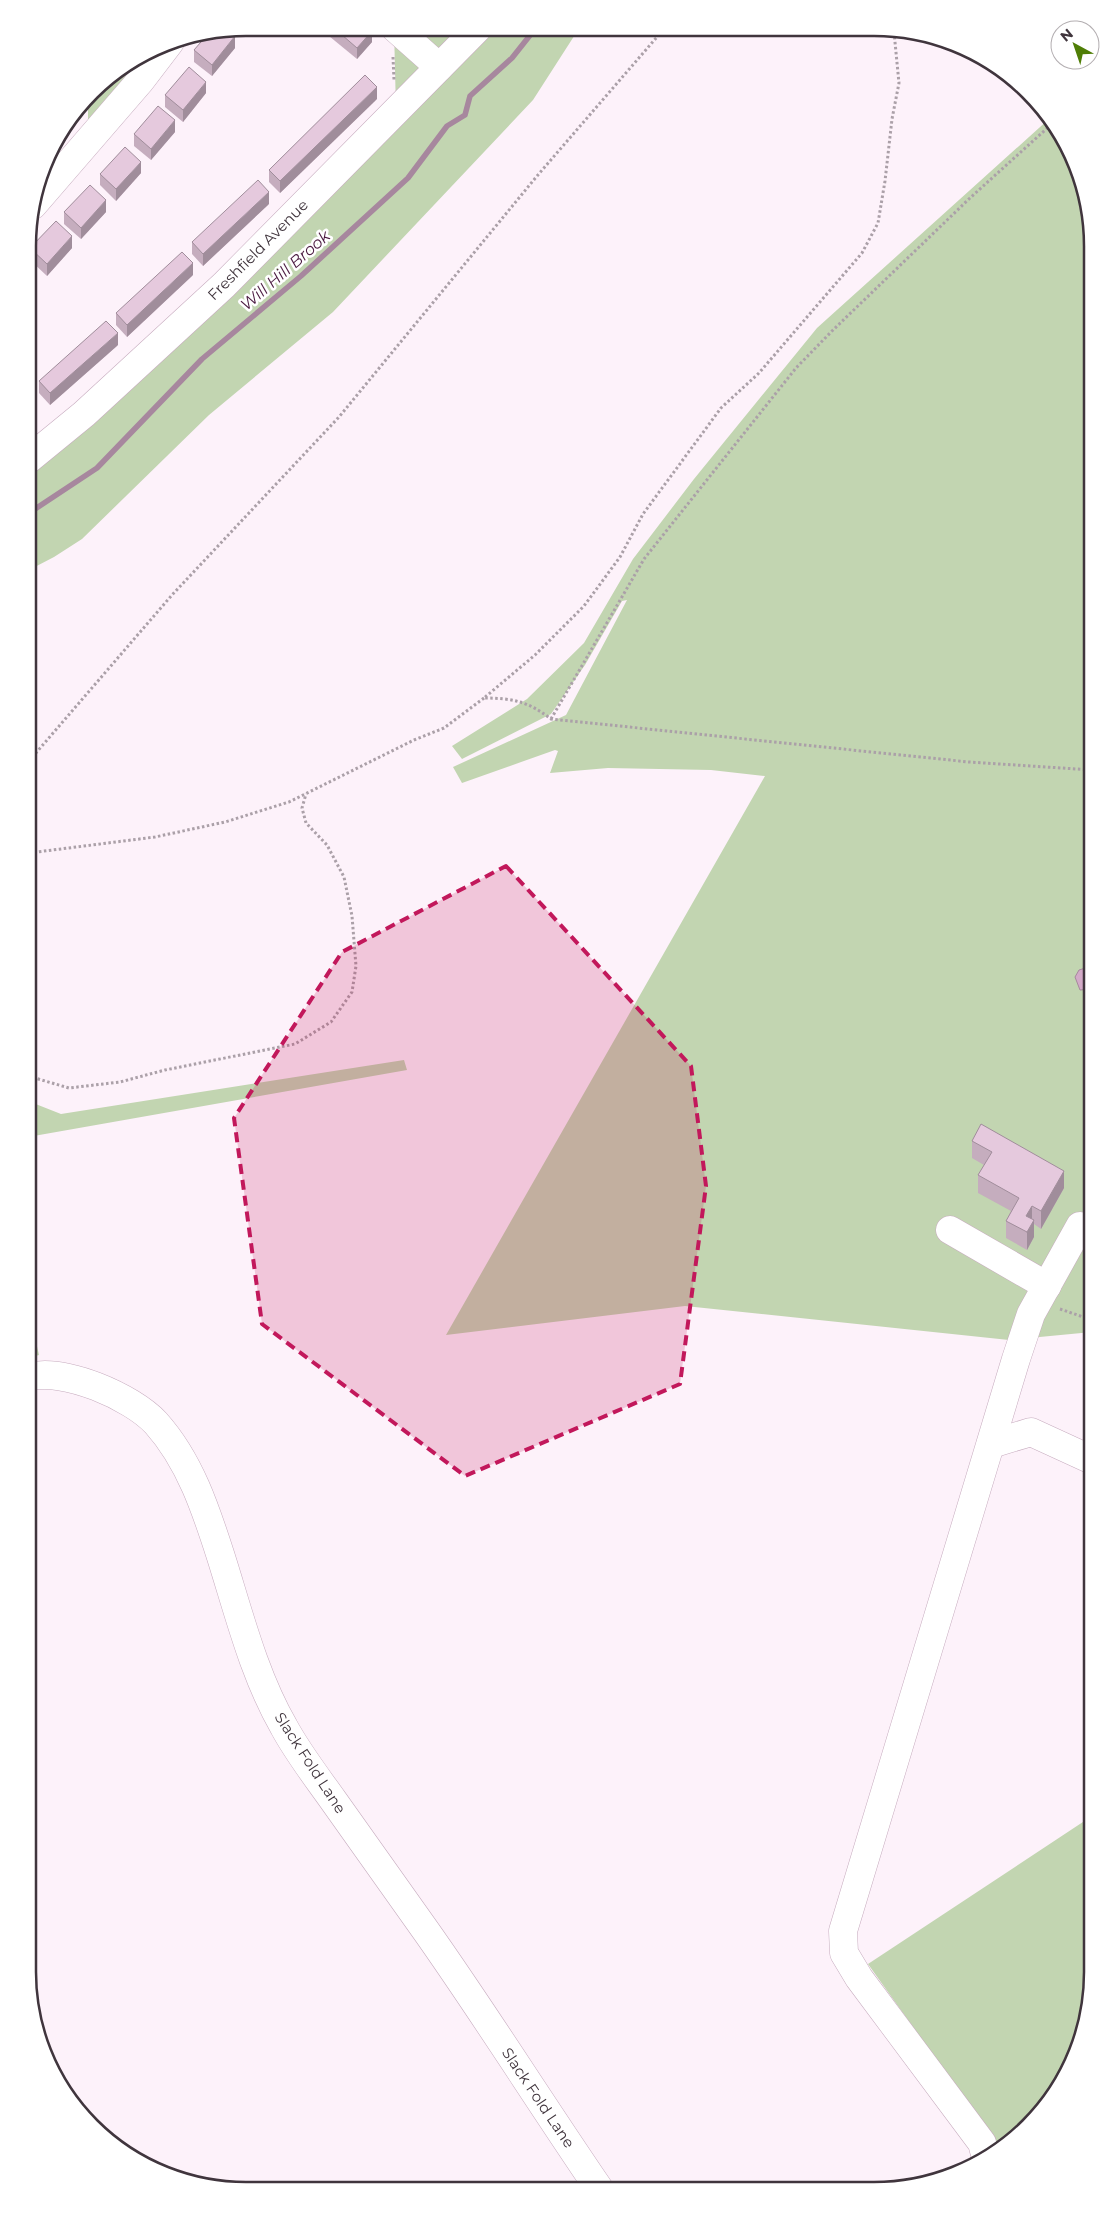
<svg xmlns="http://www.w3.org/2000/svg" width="1120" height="2218" font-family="Montserrat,sans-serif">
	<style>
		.green { fill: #c2d5b1 }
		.water { fill: #d3aac8; stroke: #a7879e }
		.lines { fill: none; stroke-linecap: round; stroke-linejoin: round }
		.stream { stroke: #a7879e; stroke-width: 5.5 }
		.minor-casing { stroke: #c7acbf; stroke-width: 29 }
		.path { stroke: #aba0a8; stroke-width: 3; stroke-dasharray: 2.5 2.5; stroke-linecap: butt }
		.minor { stroke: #fff; stroke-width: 28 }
		.wall { fill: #c5adbe }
		.shaded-wall { fill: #a08d9b }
		.building { fill: #e5c9dd; stroke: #a08d9b }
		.marked { fill: #c2185b; fill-opacity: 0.2; stroke: #c2185b; stroke-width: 4; stroke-dasharray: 10 6; stroke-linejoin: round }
		.labels { text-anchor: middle; stroke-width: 5; stroke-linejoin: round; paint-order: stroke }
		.street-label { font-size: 15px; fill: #40353d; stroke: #fff }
		.water-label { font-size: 16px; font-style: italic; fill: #4a1940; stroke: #fff }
		.rim { fill: none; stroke: #40353d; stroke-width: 2.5 }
	</style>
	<rect width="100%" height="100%" fill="#fdf2fa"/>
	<!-- green -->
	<g class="green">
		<path d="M394,28l83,1 -81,82z"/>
		<path d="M488,29l90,1 -45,70 -200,212 -124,103 -127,124 -28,18 -25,13v-100z"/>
		<path d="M162,44l-74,98v-42l14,-18z"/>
		<path d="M1050,118l6,7 25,51 11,70v1086l-83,8 -324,-34 -239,29 319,-559 -54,-6 -103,-2 -58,5 8,-22 -3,-1 -93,33 -9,-16 113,-52 61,-115 -5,1 -37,64 -34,49 -89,45 -10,-13 75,-47 57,-56 49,-84 61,-80 123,-151z"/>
		<path d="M404,1060l3,10 -379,67v-36l33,13z"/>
		<path d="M28,1307l11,48 -11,3z"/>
		<path d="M1092,1816v171l-16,68 -29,50 -51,48 -6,-18 -122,-171z"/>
	</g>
	<!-- water -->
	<path class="water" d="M1092,966v23l-12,1 -5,-13 4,-7z"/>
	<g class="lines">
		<!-- stream -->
		<path class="stream" d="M29,513l68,-45 105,-109 99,-83 107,-98 39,-52 18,-11 5,-19 42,-38 23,-29"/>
		<!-- minor casing -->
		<g class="minor-casing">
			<g id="minor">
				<path d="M395,28l44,39"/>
				<path d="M33,205l108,-125 29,-38"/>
				<path d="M29,459l55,-45 140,-129 253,-256"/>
				<path d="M950,1230l97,56"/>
				<path d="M28,1377c36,-10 104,20 128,46 34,38 50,87 65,134 18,57 33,118 63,170 14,26 32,49 49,73 31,44 62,88 93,131 60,85 115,173 174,259"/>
				<path d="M991,1444l40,-12 61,28"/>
				<path d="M986,2158l-4,-15 -123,-165 -15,-25 -1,-22 173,-572 15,-45 49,-88"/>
			</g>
		</g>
		<!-- path -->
		<g class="path">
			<path d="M894,32l5,51 -7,36 -7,62 -7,42 -16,30 -103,120 -38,35 -78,106 -23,43 -36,49 -49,49 -51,43c29,0 45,4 67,21l418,43 123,8"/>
			<path d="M393,57l1,23"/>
			<path d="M551,719l93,-160 152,-191 37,-38 137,-132 84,-76"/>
			<path d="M29,761l143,-166 167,-178 198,-241 126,-146"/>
			<path d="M29,853l126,-16 70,-15 64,-20 125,-62 30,-12 40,-30"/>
			<path d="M28,1076l41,12 51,-6 45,-12 130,-26 36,-22 21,-30 4,-26 -4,-50 -8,-39 -17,-32 -21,-22 -4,-15 4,-14"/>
			<path d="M1060,1309l32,11"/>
		</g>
		<!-- minor -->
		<use href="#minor" class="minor"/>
	</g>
	<!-- wall -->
	<g class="wall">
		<path d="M246,28h4l-8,9 -9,-7z"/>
		<path d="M329,28h40l3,14 -15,17 -28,-23z"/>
		<path d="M235,48l-23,28 -18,-14v-12z"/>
		<path d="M206,93l-23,29 -18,-15v-12z"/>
		<path d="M377,99l-97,94 -11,-11v-12z"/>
		<path d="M175,132l-24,28 -17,-14v-12z"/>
		<path d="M141,173l-25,28 -16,-16v-11z"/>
		<path d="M269,204l-66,62 -11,-12v-12z"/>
		<path d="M64,212h42l-25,27 -17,-15z"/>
		<path d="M30,248h42l-25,28 -17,-16z"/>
		<path d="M193,275l-66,62 -11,-12v-12z"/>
		<path d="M118,345l-68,60 -11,-12v-12z"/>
		<path d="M972,1141l92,47 -23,41 -7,-5v13l-7,13 -21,-12v-17l5,-10 -33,-18v-18l6,-10 -12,-7z"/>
	</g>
	<!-- shaded-wall -->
	<g class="shaded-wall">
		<path d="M242,28h8l-8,9z"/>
		<path d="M372,31v11l-15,17v-11z"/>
		<path d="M235,36v12l-23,28v-11z"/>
		<path d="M206,82v11l-23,29v-12z"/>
		<path d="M377,87v12l-97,94v-12z"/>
		<path d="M175,120v12l-24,28v-11z"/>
		<path d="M141,162v11l-25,28v-12z"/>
		<path d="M269,192v12l-66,62v-12z"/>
		<path d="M106,200v12l-25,27v-11z"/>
		<path d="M72,236v12l-25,28v-12z"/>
		<path d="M193,263v12l-66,62v-12z"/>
		<path d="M36,275v12l-7,7v-12z"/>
		<path d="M118,333v12l-68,60v-12z"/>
		<path d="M35,408v12l-6,4v-12z"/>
		<path d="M1064,1171v17l-23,41v-18z"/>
		<path d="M1032,1206v17l-6,10v-17z"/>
		<path d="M1034,1220v17l-7,13v-18z"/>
	</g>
	<!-- building -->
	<g class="building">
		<path d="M334,28h35l3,3 -15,17z"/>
		<path d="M229,31l6,5 -23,29 -18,-15 13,-15z"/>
		<path d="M189,67l17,15 -23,28 -18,-15z"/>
		<path d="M365,75l12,12 -97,94 -11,-11z"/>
		<path d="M158,106l17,14 -24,29 -17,-15z"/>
		<path d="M125,147l16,15 -25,27 -16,-15z"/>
		<path d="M258,180l11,12 -66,62 -11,-12z"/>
		<path d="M90,185l16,15 -25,28 -17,-16z"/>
		<path d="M56,221l16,15 -25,28 -17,-16z"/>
		<path d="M182,252l11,11 -66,62 -11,-12z"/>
		<path d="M29,269l7,6 -7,7z"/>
		<path d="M106,321l12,12 -68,60 -11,-12z"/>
		<path d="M29,400l6,8 -6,4z"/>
		<path d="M981,1124l83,47 -23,40 -9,-5 -6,10 8,4 -7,12 -21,-11 13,-23 -41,-23 14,-23 -20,-11z"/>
	</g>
	<!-- marked area -->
	<path class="marked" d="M506,866l185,200 15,120 -26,198 -215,92 -203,-152 -28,-206 108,-166z"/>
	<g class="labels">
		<!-- street labels -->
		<g class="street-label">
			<text transform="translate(258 250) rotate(-45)" y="5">Freshfield Avenue</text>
			<text transform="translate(310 1763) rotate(57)" y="5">Slack Fold Lane</text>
			<text transform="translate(538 2098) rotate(56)" y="5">Slack Fold Lane</text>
		</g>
		<!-- water labels -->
		<g class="water-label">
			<text transform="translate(285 270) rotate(-41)" y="6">Will Hill Brook</text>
		</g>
	</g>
	<!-- crop -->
	<path d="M0 0H1120V2218H0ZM246 36H874A210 210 0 0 1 1084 246V1972A210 210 0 0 1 874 2182H246A210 210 0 0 1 36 1972V246A210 210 0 0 1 246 36Z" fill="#fff" fill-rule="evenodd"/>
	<path class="rim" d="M246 36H874A210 210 0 0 1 1084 246V1972A210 210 0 0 1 874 2182H246A210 210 0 0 1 36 1972V246A210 210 0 0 1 246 36Z"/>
	<!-- north arrow -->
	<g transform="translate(1075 45) rotate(320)"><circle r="24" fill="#ffffff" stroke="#b3aeb1"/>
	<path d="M0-4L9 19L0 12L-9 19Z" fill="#4f7e06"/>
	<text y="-8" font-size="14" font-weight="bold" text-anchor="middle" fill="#40353d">N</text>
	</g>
</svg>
